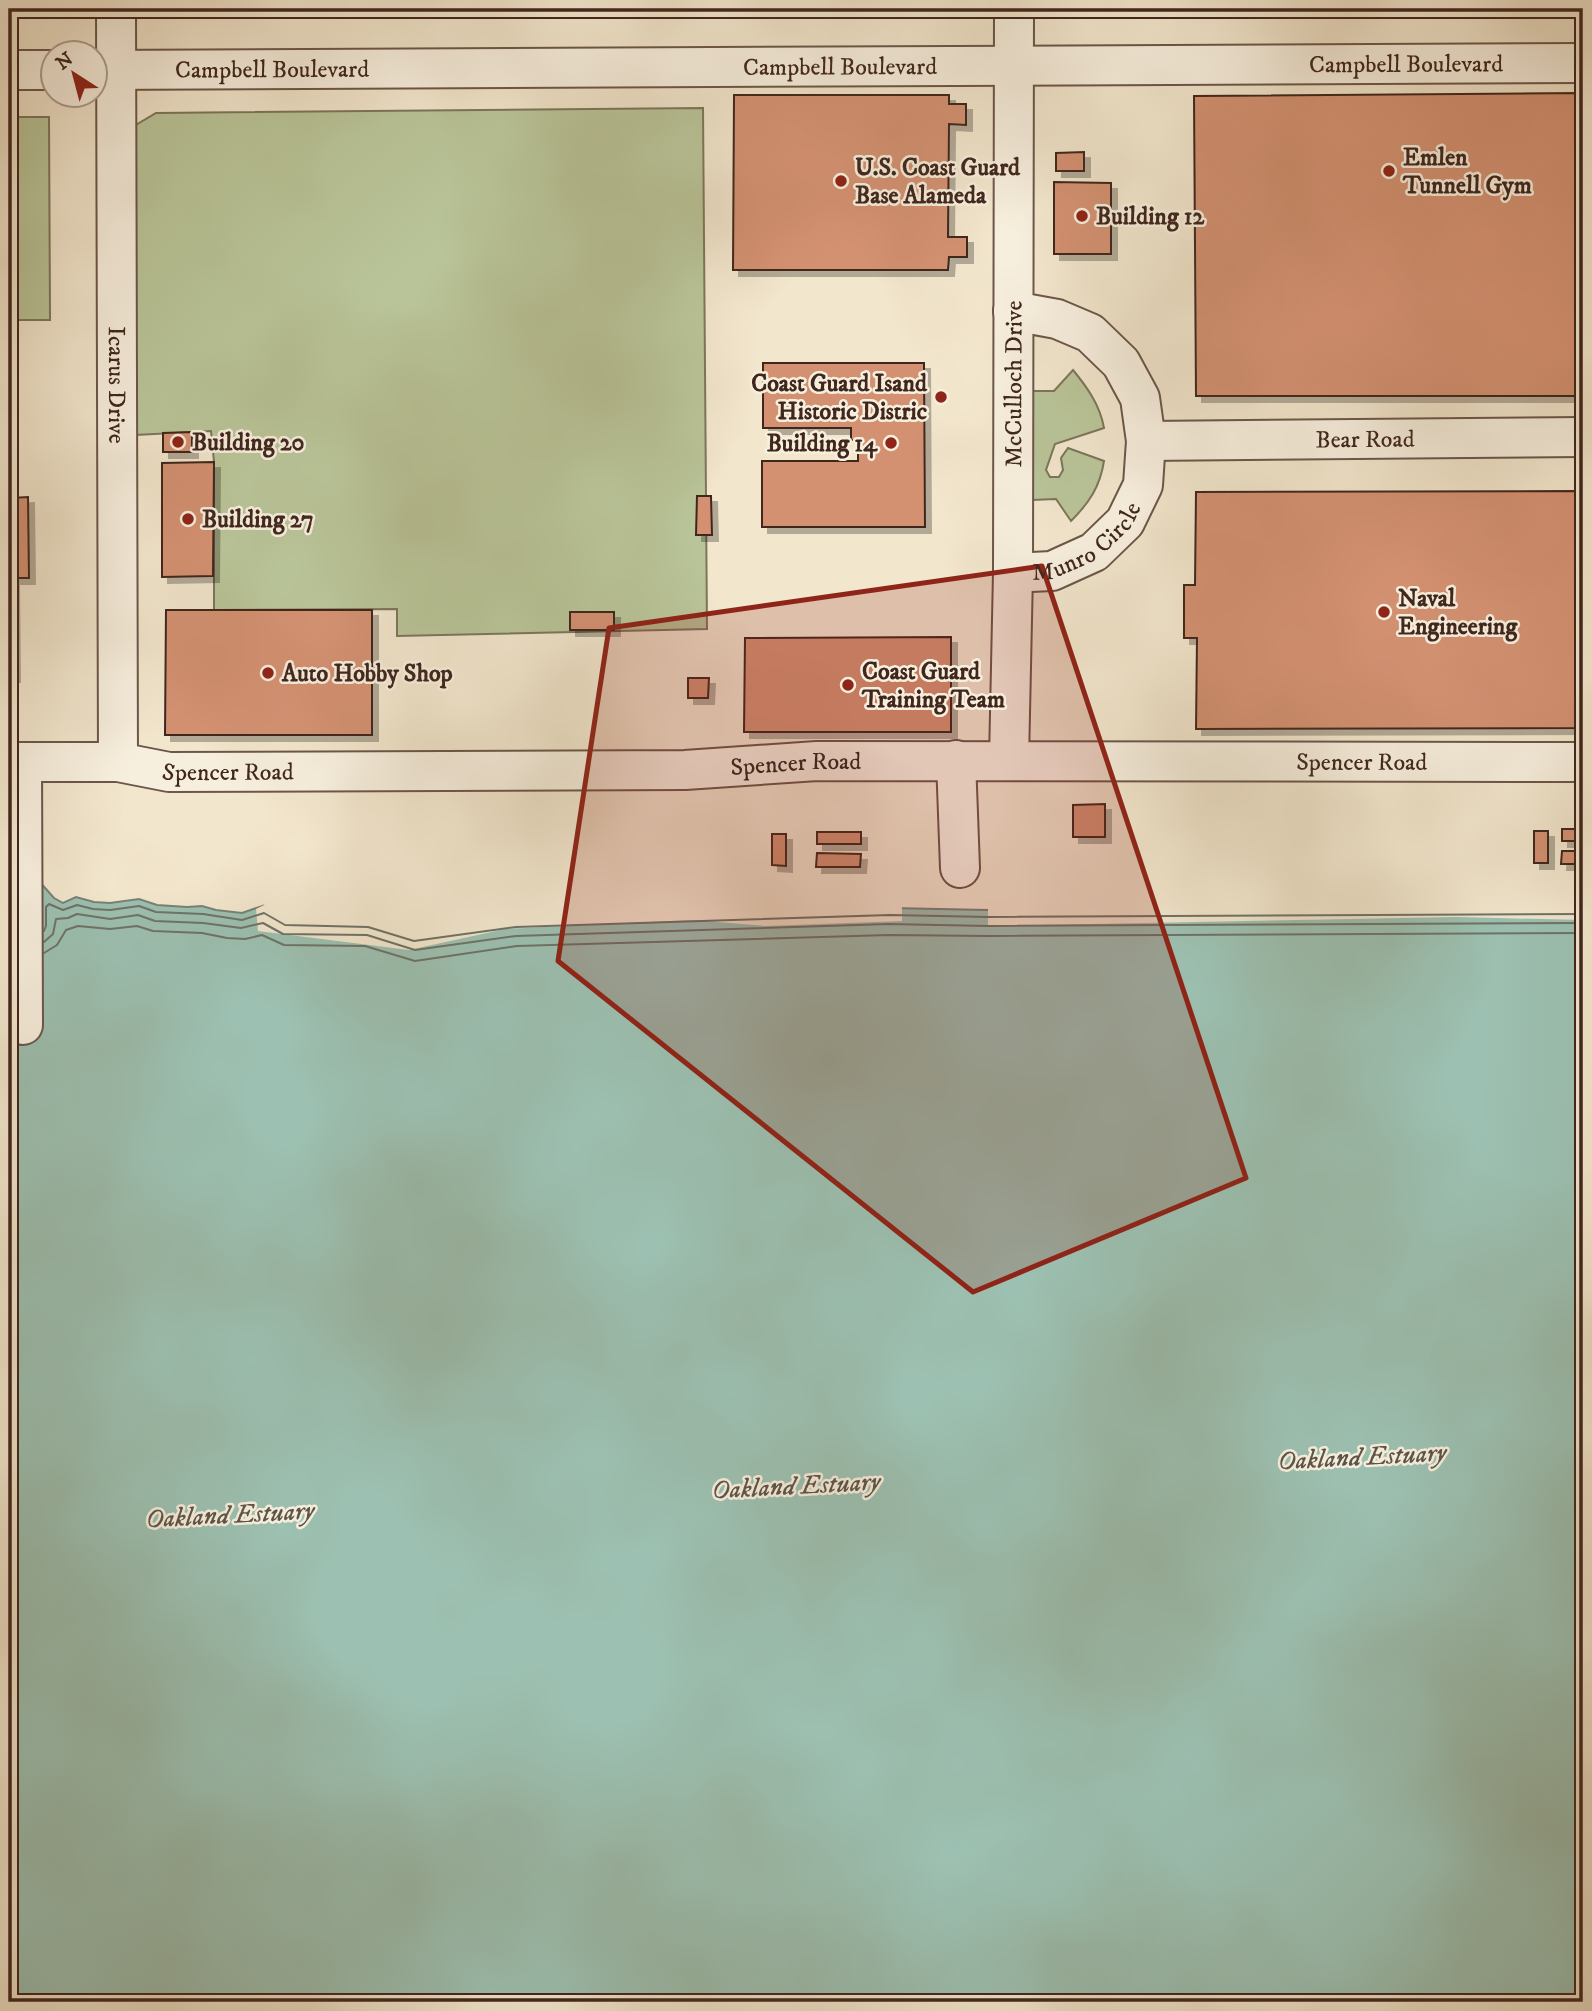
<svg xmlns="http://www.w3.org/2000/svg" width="1592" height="2011" font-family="'IM FELL DW Pica',serif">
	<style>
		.green { fill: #b9c599; stroke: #7c765b; stroke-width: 2 }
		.water { fill: #9cc0b1; stroke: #778276; stroke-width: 2 }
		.pier { fill: #f2e6cd }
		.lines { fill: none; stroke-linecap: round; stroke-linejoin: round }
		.shore { stroke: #6e7367; stroke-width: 2 }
		.building { fill: #d39172; stroke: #40261d; stroke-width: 2; filter: url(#shadow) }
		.minor-casing { stroke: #6c5649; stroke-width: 42 }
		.minor { stroke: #f7efde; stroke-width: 38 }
		.marked { fill: #8f2418; fill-opacity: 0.2; stroke: #8f2418; stroke-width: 5; stroke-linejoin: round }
		.poi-dot { fill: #8f2418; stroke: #f7efde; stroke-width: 2.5 }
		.labels { text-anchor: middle; stroke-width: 5; stroke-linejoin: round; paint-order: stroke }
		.street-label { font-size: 24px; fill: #40261d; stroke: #f7efde }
		.poi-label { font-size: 24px; font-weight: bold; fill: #40261d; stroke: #f7efde; text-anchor: start }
		.water-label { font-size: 26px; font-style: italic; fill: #5c5449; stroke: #f7efde }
	</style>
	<defs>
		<filter id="shadow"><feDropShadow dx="6" dy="6" stdDeviation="0" flood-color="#0004"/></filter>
	</defs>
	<rect width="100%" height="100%" fill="#f2e6cd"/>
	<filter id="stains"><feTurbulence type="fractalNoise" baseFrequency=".00286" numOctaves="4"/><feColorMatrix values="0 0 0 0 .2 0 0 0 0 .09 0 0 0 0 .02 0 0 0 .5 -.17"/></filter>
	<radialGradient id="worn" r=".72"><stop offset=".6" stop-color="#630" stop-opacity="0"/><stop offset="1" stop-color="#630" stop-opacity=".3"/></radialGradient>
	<!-- green -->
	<g class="green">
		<path d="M703,108l4,521 -310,7v-27l-183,1v-148l-3,-31 -75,4 -2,-309 22,-13z"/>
		<path d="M9,117h40l1,203h-41z"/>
		<path d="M1073,370c14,17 27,35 31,58l-49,16 -9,26 4,7h9l4,-7 -2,-12 7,-10 36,13c-4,26 -15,42 -33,60l-15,-22 -24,1 -1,-109h23z"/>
	</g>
	<!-- water -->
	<path class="water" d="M38,880l16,18 9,5 13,-6 18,5 16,1 29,-4 18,6 30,2 15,-1 14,4 26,3 23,-8 21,14 128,16 101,-15 375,-12 98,2 595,-3v1095h-1574v-1076z"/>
	<!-- pier -->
	<g class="pier">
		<path d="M265,902l22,13 83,1 45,15 100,-15 375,-11 12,1v15l-136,5 -74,-6 -187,9 -96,21 -151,-19 -2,-22 8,-4z"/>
		<path d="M1583,904v16l-127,-3 -468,9v-19l45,-2z"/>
	</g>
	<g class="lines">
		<!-- shore -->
		<g class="shore">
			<path d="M44,931l2,-5v-19l3,-3 14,6 14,-5 16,4 17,1 29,-4 17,6 47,2 39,6 22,-7 21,12 83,2 46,14 102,-14 374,-12 98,2 595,-3"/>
			<path d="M44,942l9,-8 3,-15 12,-1 9,-4 33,5 28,-4 17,6 48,2 38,5 22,-5 20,11 84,1 48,15 101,-14 373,-12 99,2 595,-3"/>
			<path d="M44,953l13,-8 9,-15 12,-4 32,3 27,-3 16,5 49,2 25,5 18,1 17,-4 22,10 81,1 50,15 102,-15 372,-11 99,1 595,-3"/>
		</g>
	</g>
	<!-- building -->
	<g class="building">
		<path d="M1583,93v303h-387l-2,-300z"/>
		<path d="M734,95h215v9h17v21l-17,-1 -1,113h19v20h-18l-1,13h-215z"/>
		<path d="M1084,152v19h-28v-18z"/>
		<path d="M1054,182l57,1v71h-57z"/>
		<path d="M763,363h161l1,164h-163v-66h96v-21h-7v-12h-88z"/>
		<path d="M9,399h3l-1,99 17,-1 1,81h-16l1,98h-5z"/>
		<path d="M192,432v20h-29v-19z"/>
		<path d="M214,462l-1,114 -51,1v-114z"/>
		<path d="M1583,491v237l-387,1 1,-91h-13v-53h11l1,-93z"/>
		<path d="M697,496h14l1,39h-16z"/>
		<path d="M166,610h206v125h-207z"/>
		<rect x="570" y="612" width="44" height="18"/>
		<path d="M951,637v95h-207l1,-94z"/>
		<path d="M688,678h21l-1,20h-20z"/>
		<path d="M1105,804v33h-32v-32z"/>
		<rect x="1562" y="829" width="21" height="12"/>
		<rect x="1534" y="831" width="14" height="32"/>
		<rect x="817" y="832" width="44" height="12"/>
		<path d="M772,834h14v32l-14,-1z"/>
		<path d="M1562,851h21v13h-22z"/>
		<path d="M817,853l44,1 -1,13h-44z"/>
	</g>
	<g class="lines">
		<!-- minor casing -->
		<g class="minor-casing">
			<g id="minor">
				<path id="s1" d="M116,9l2,753"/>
				<path d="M9,70h43"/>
				<path id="s2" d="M94,70l1489,-7"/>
				<path id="s3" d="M1146,441l437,-4"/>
				<path id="s4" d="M1013,573l39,-2 42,-19 31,-30 18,-37 3,-44 -6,-43 -19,-35 -31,-30 -33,-14 -44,-8"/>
				<path d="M956,760l4,108"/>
				<path id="s5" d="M1009,760l4,-187 1,-564"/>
				<path id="s6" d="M9,762h109l51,10 516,-2 132,-9 766,1"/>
				<path d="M22,762l1,263"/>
			</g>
		</g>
		<!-- minor -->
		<use href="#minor" class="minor"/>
	</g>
	<!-- marked area -->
	<path class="marked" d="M1042,566l204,612 -273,114 -415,-331 51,-333z"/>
	<!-- markers -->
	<g class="poi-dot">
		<circle cx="1389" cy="171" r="7"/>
		<circle cx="841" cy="181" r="7"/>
		<circle cx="1082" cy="216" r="7"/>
		<circle cx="941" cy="397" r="7"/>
		<circle cx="178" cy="442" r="7"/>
		<circle cx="891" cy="443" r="7"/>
		<circle cx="188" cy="519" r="7"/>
		<circle cx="1384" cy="612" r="7"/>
		<circle cx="268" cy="673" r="7"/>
		<circle cx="848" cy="685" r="7"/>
	</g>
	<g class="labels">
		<!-- street labels -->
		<g class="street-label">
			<text dy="8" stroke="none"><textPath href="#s2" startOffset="1312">Campbell Boulevard</textPath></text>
			<text dy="8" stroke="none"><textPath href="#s2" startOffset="746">Campbell Boulevard</textPath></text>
			<text dy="8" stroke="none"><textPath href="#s2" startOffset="178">Campbell Boulevard</textPath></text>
			<text dy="8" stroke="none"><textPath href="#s5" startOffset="376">McCulloch Drive</textPath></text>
			<text dy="8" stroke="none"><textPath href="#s1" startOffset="376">Icarus Drive</textPath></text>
			<text dy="8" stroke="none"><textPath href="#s3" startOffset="219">Bear Road</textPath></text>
			<text dy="8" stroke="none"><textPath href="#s4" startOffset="84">Munro Circle</textPath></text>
			<text dy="8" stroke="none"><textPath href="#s6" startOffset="1354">Spencer Road</textPath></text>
			<text dy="8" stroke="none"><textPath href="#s6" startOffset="788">Spencer Road</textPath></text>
			<text dy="8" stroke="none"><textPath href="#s6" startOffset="220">Spencer Road</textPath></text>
		</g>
		<!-- poi labels -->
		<g class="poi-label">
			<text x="1403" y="165">Emlen<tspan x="1403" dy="28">Tunnell Gym</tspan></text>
			<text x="855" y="175">U.S. Coast Guard<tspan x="855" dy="28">Base Alameda</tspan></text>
			<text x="1096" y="224">Building 12</text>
			<text x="927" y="391" text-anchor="end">Coast Guard Isand<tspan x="927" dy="28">Historic Distric</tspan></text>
			<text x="192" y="450">Building 20</text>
			<text x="877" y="451" text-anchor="end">Building 14</text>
			<text x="202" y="527">Building 27</text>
			<text x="1398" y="606">Naval<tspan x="1398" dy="28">Engineering</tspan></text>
			<text x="862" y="679">Coast Guard<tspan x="862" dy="28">Training Team</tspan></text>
			<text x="282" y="681">Auto Hobby Shop</text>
		</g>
		<!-- water labels -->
		<g class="water-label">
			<text transform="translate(1362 1456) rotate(-3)" y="9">Oakland Estuary</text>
			<text transform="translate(796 1485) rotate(-3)" y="9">Oakland Estuary</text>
			<text transform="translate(230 1514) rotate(-3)" y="9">Oakland Estuary</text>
		</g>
	</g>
	<!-- margin -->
	<rect width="1592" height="2011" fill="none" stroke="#f2e6cd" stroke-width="35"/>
	<rect x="10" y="10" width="1571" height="1990" fill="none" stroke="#40261d" stroke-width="3.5"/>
	<rect x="18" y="18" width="1557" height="1976" fill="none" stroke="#40261d" stroke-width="2"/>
	<!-- north arrow -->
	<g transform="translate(74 74) rotate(324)"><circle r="33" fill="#f7efde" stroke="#ae9f91" stroke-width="2"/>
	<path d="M0-5L12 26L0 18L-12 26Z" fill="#8f2418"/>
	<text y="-10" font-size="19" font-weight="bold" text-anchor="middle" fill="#40261d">N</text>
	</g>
	<rect width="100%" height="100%" filter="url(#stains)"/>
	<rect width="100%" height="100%" fill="url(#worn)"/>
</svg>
